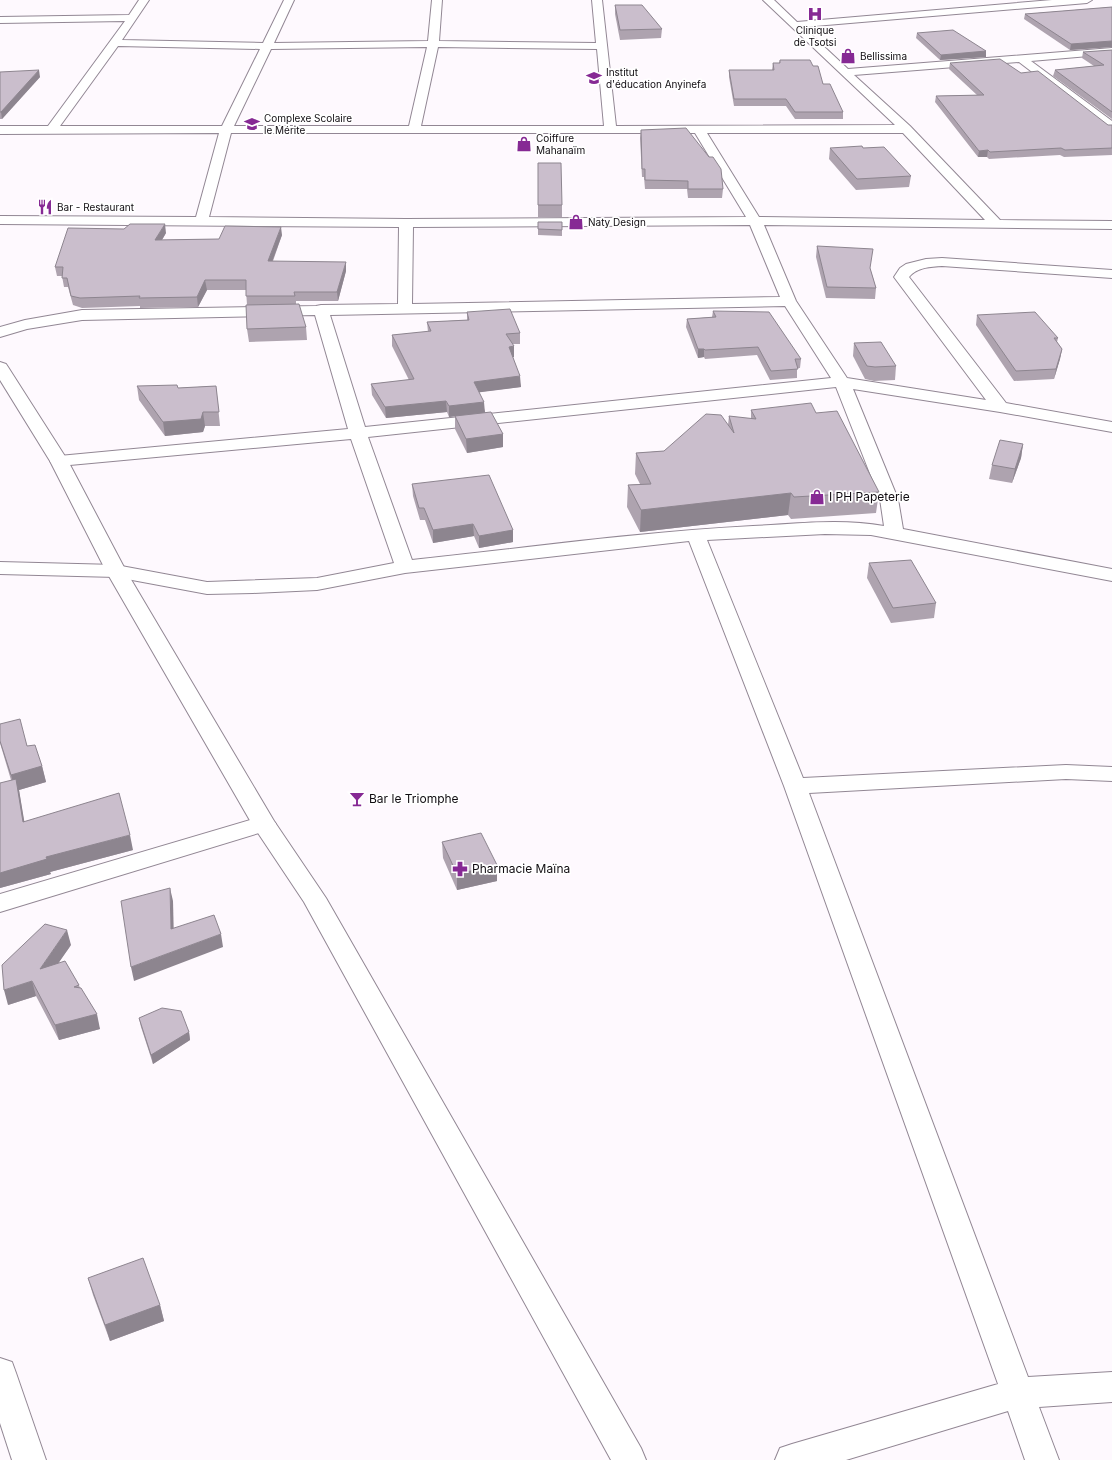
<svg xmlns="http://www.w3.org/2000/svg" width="1112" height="1460" font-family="Inter,sans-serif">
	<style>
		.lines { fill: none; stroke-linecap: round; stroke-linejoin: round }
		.minor-casing { stroke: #928794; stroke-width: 2 }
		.tertiary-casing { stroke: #928794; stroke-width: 2 }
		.minor { fill: #fff; fill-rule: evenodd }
		.tertiary { fill: #fff; fill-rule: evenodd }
		.wall { fill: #aea3af }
		.shaded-wall { fill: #8d858f }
		.building { fill: #cabecc; stroke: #8d858f }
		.labels { text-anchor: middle; stroke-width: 3.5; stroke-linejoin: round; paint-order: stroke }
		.far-poi-label { font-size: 10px; fill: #100c11; stroke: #fff; text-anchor: start }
		.poi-label { font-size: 12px; fill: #100c11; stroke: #fff; text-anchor: start }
	</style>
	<rect width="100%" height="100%" fill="#fef9fe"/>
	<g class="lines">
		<!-- minor casing -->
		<g class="minor-casing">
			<g id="minor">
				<path d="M139,0h10l-27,40 141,3 21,-43h10l-20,43 154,-2 4,-41h10l-3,41 157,2 -4,-43h10l14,126 279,-1 -132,-125h11l23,22 255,-22h40l-5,3 -284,24 45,42 264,-21v6l-81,7 81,60v10l-4,-1 -89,-68 -165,13 56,51 90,94 112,1v8l-348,-4 32,76 51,77 139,22 -92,-123 6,-9 6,-4 20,-5 16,-1 170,12v8l-170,-12c-12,1 -25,1 -33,11l97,126 106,19v10l-112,-20 -147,-23 45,110 5,30 209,40v12l-241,-46 -46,-1 -118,6 96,238 263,-13 46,2v14l-46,-2 -257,14 219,584 84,-5v30l-73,5 20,53h-34l-17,-49 -162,49h-71l5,-12 12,-4 206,-60 -214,-598 -95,-245 -284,32 -88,17 -64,3 -46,1 -91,-17 -116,-3v-12l116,3 91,17 110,-4 77,-15 -43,-124 -292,27 -6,-1 -3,-4 3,-4 6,-1 289,-27 -33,-114 -233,5 -55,9 -27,8v-10l25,-7 57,-10 234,-4 5,-1 77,-1 1,-77 -399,-3v-8l196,1 23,-84 -219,1v-8h48l77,-105 -125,2v-6l129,-2zM118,46l142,3 -38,77h-162zM427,47l-18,79h-175l37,-77zM438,47l159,2 7,77h-183zM231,133h464l51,84 -340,2 -197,-2zM707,133h196l82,87 -226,-3zM750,225l30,72 -368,7 1,-77zM785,306l46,72 -466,49 -35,-112zM836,387l44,112 4,27c-43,-8 -88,-2 -131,0 -114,6 -227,22 -341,34l-44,-123z"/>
				<path d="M264,816l8,3 4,5 -4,5 -272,83v-18z"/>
				<path d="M0,1358l12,4 4,11 30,87h-34l-12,-37z"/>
			</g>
		</g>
		<!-- tertiary casing -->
		<g class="tertiary-casing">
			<path id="tertiary" d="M0,362l6,2 2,3 60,94 58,110 148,250 52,77 315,550 5,12h-35l-307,-558 -52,-78 -146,-253 -56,-110 -50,-81z"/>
		</g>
		<!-- minor -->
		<use href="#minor" class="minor"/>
		<!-- tertiary -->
		<use href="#tertiary" class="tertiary"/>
	</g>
	<!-- wall -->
	<g class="wall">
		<path d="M615,5l47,24 -1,9 -41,2 -5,-26z"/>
		<path d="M1112,7v40l-42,3 -46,-31 1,-5z"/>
		<path d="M917,33l69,18v6l-46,3 -24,-22z"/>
		<path d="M1112,50v69l-59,-43 2,-6 39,-4 -12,-8 1,-6z"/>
		<path d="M780,60l33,6 10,18 20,28v7h-48l-9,-13h-52l-5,-29v-7h43l1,-7h6z"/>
		<path d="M950,63l71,10 87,52h4v30l-48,2 -4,-2 -71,4 -2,-2h-9l-43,-55 1,-6 41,-1 -28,-26z"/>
		<path d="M0,72l40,5 -38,42h-2z"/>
		<path d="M641,130l82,59 -1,9h-34l-1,-9h-42l-1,-12h-2l-2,-39z"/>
		<path d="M830,148h33l48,28 -2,11 -53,3 -27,-31z"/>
		<path d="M538,163l24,42v12h-24z"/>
		<path d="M538,222h24v14l-24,-1z"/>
		<path d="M166,233l-4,7 57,-1 63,-4 -9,26 73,10 -8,30h-42v3l10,23 1,13 -58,2 -2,-13v-24l-1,-15h-39l-9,17 -58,1v-2l-58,2 -9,-3 -5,-18h-4l-2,-11h-5l-2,-9z"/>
		<path d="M817,246l53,22 6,20 -1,11 -49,-1 -10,-41z"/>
		<path d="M713,311l88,48 -1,9h-3v10l-27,2 -13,-25 -52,4 -1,-2 -6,1 -12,-31 1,-8 25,-2z"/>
		<path d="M467,312l53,21v11h-7l1,13h-1l8,30 -42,5 6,20 18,22v13l-36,6 -12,-24v-13l-6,1 -2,-5 -61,6 -14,-23 -1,-11 38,-4 -17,-34v-11l36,-3 -1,-10 40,-2z"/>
		<path d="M977,315l81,23 -1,4 5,7 -2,10 -6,20 -40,2 -38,-56z"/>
		<path d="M854,343l42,23 -1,14 -21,1 -9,-2 -12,-23z"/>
		<path d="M137,386l41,2 38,-2 4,40h-15l-2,6 -38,4 -26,-36z"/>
		<path d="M751,410l65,3 63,79 -3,21 -85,6 -3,-4 -148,17 -13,-25 1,-22 12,-1 -5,-10 1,-21 28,-2 64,-26 1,-9 22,3z"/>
		<path d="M1023,444l-2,14 -9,25 -23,-4 3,-14z"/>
		<path d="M412,484l101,46v12l-34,6 -5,-12 -41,7 -8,-23h-5l-7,-24z"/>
		<path d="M869,563l67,40 -2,15 -43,5 -24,-45z"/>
		<path d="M0,724l27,22 15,20 4,16 -27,8 5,32 109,28 -83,22 1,2 -51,14 11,-108 -11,-37z"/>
		<path d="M442,842l55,39 -40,9 -14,-32z"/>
		<path d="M71,945l-13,18 21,22 1,3 20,41 -41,11 -23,-44 -28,9z"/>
		<path d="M139,1018l50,14 1,8 -37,24 -12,-37z"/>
		<path d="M88,1278l72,27 4,16 -54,20 -17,-46z"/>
	</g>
	<!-- shaded-wall -->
	<g class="shaded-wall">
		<path d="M1112,41v6l-42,3 1,-6z"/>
		<path d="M986,51v6l-46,3 1,-5z"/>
		<path d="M39,70l1,7 -38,42 -1,-7z"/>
		<path d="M988,150l-1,7h-9l1,-6z"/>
		<path d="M165,224l1,9 -9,15 -2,-8z"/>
		<path d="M281,227l1,8 -13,35 -1,-9z"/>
		<path d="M346,262v9l-8,30 -1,-9z"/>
		<path d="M205,280l2,10 -9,17 -1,-10z"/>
		<path d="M514,346v11h-5v-10z"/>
		<path d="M698,349h6v8l-6,1z"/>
		<path d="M1062,349l-2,10 -6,20 2,-10z"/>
		<path d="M520,376l1,11 -47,6v-11z"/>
		<path d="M446,401l1,11 -61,6 -1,-11z"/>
		<path d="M484,402l1,11 -36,4v-11z"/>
		<path d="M203,412l2,14 -2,6 -38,4 -2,-14z"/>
		<path d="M503,434v13l-36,6 -1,-14z"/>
		<path d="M1023,444l-2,14 -9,25 3,-14z"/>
		<path d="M791,493l-3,22 -148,17 1,-22z"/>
		<path d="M473,524l1,12 -41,7v-13z"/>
		<path d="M513,530v12l-34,6v-12z"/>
		<path d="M42,766l4,16 -27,8 8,47 -16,-62z"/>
		<path d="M130,835l3,15 -83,22 1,2 -51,14v-15l46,-16z"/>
		<path d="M497,865v16l-40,9v-16z"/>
		<path d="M170,888l3,13 1,41 -3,-13z"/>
		<path d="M67,930l4,15 -27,39 -4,-15z"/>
		<path d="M221,934l2,13 -89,34 -3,-14z"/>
		<path d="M32,981l4,15 -28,9 -4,-15z"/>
		<path d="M97,1014l3,15 -41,11 -4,-15z"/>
		<path d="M189,1032l1,8 -37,24 -2,-9z"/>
		<path d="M160,1305l4,16 -54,20 -5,-16z"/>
	</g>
	<!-- building -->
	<g class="building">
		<path d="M615,5h27l20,24 -42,1z"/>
		<path d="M1112,7v34l-41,3 -46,-30z"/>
		<path d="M953,30l33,21 -45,4 -24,-22z"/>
		<path d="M1112,50v62l-57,-42 49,-5 -21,-13z"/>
		<path d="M1000,59l21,14 17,-2 70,54h4v23l-47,2 -4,-2 -71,4 -2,-2 -9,1 -43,-55 48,-1 -34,-32z"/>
		<path d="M780,60h30l3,6h5l5,18h7l13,28h-48l-9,-13h-52l-5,-29h45l-1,-7h7z"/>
		<path d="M39,70l-38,42h-1v-40z"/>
		<path d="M686,128l23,29h4l8,12 2,20h-35v-8l-43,-1v-11h-3l-1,-39z"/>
		<path d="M862,146l1,2 21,-1 27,29 -54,3 -27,-31z"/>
		<path d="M538,163h23l1,42h-24z"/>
		<path d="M538,222h24v8l-24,-1z"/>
		<path d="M130,224h35l-10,16 64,-1 6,-13 56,1 -13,34 78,1 -9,30h-43l1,4h-49v-16h-41l-8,17 -58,1 1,-2 -60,2 -9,-2 -4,-18h-5l1,-11h-8l13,-39 56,1z"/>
		<path d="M817,246l56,3 -3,19 6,20 -49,-1z"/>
		<path d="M299,304l7,23 -59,2 -1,-24z"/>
		<path d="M510,309l10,24 -14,1 8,12 -5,1 11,29 -46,6 10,20 -35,4 -3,-5 -61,6 -14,-23 43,-5 -22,-44 39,-4 -4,-9 42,-2 -2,-8z"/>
		<path d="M713,311l56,1 32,47h-6l3,10 -27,2 -13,-24 -53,3 -1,-1h-6l-11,-30 29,-2z"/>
		<path d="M1035,312l23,26h-4l8,11 -6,20 -40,2 -39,-56z"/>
		<path d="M881,342l15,24 -21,1 -8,-1 -13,-23z"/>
		<path d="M177,385l1,3 38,-2 3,26h-16l-2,7 -38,3 -26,-36z"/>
		<path d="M811,403l5,10 21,-2 42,81 -85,5 -3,-4 -150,17 -13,-25 23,-1 -15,-31 28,-2 42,-37 15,1 13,18 -5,-17 27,3 -5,-9z"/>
		<path d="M491,412l12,22 -37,5 -11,-23z"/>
		<path d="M1000,440l23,4 -8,25 -23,-4z"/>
		<path d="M489,475l24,55 -34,6 -6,-12 -40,6 -9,-22h-5l-7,-24z"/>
		<path d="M911,560l25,43 -43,5 -24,-45z"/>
		<path d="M20,719l7,27 8,-1 7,21 -31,9 -11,-34v-17z"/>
		<path d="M16,779l7,43 96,-29 11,42 -84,22 1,2 -47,14v-90z"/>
		<path d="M481,833l16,32 -40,9 -15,-32z"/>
		<path d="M170,888l1,41 43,-14 7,19 -90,33 -10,-66z"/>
		<path d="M45,924l22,6 -27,39 25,-8 14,24 -5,2 7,1 16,26 -42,11 -23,-44 -28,9 -2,-25z"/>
		<path d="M162,1008l19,3 8,21 -38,23 -12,-37z"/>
		<path d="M143,1258l17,47 -55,20 -17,-47z"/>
	</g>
	<!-- icons -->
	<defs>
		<g id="hospital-bare" transform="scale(1.2)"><path d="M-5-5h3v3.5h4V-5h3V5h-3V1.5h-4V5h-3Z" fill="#862994" stroke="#fff" stroke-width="2.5" paint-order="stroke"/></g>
		<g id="shop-bare" transform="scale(1.2)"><path d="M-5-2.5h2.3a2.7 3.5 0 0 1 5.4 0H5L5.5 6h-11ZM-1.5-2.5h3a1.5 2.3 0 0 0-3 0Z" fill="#862994" stroke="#fff" stroke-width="2.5" paint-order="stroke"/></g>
		<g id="school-bare" transform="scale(1.2)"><path d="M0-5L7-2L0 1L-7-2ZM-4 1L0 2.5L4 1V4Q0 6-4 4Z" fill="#862994" stroke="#fff" stroke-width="2.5" paint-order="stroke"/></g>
		<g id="restaurant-bare" transform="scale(1.2)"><path d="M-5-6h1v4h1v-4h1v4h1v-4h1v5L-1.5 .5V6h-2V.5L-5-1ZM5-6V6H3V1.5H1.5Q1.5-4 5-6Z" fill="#862994" stroke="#fff" stroke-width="2.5" paint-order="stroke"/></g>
		<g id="bar-bare" transform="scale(1.2)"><path d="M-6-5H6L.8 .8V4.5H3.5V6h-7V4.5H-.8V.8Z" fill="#862994" stroke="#fff" stroke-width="2.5" paint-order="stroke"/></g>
		<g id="pharmacy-bare" transform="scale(1.2)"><path d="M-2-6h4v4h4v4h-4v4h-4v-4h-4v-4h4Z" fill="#862994" stroke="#fff" stroke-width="2.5" paint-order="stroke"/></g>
	</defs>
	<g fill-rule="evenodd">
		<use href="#hospital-bare" x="815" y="14"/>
		<use href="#shop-bare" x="848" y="56"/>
		<use href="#school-bare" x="594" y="78"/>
		<use href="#school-bare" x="252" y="124"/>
		<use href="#shop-bare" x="524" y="144"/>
		<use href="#restaurant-bare" x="45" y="207"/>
		<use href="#shop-bare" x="576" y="222"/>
		<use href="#shop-bare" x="817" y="497"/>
		<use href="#bar-bare" x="357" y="799"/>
		<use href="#pharmacy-bare" x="460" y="869"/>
	</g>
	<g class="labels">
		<!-- far-poi labels -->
		<g class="far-poi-label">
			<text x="815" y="34" text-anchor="middle">Clinique<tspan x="815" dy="12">de Tsotsi</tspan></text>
			<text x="860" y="60">Bellissima</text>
			<text x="606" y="76">Institut<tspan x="606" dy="12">d'éducation Anyinefa</tspan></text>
			<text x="264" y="122">Complexe Scolaire<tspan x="264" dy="12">le Mérite</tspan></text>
			<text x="536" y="142">Coiffure<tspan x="536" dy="12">Mahanaïm</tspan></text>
			<text x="57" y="211">Bar - Restaurant</text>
			<text x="588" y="226">Naty Design</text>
		</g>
		<!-- poi labels -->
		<g class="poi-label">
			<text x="829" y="501">I PH Papeterie</text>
			<text x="369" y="803">Bar le Triomphe</text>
			<text x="472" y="873">Pharmacie Maïna</text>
		</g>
	</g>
</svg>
